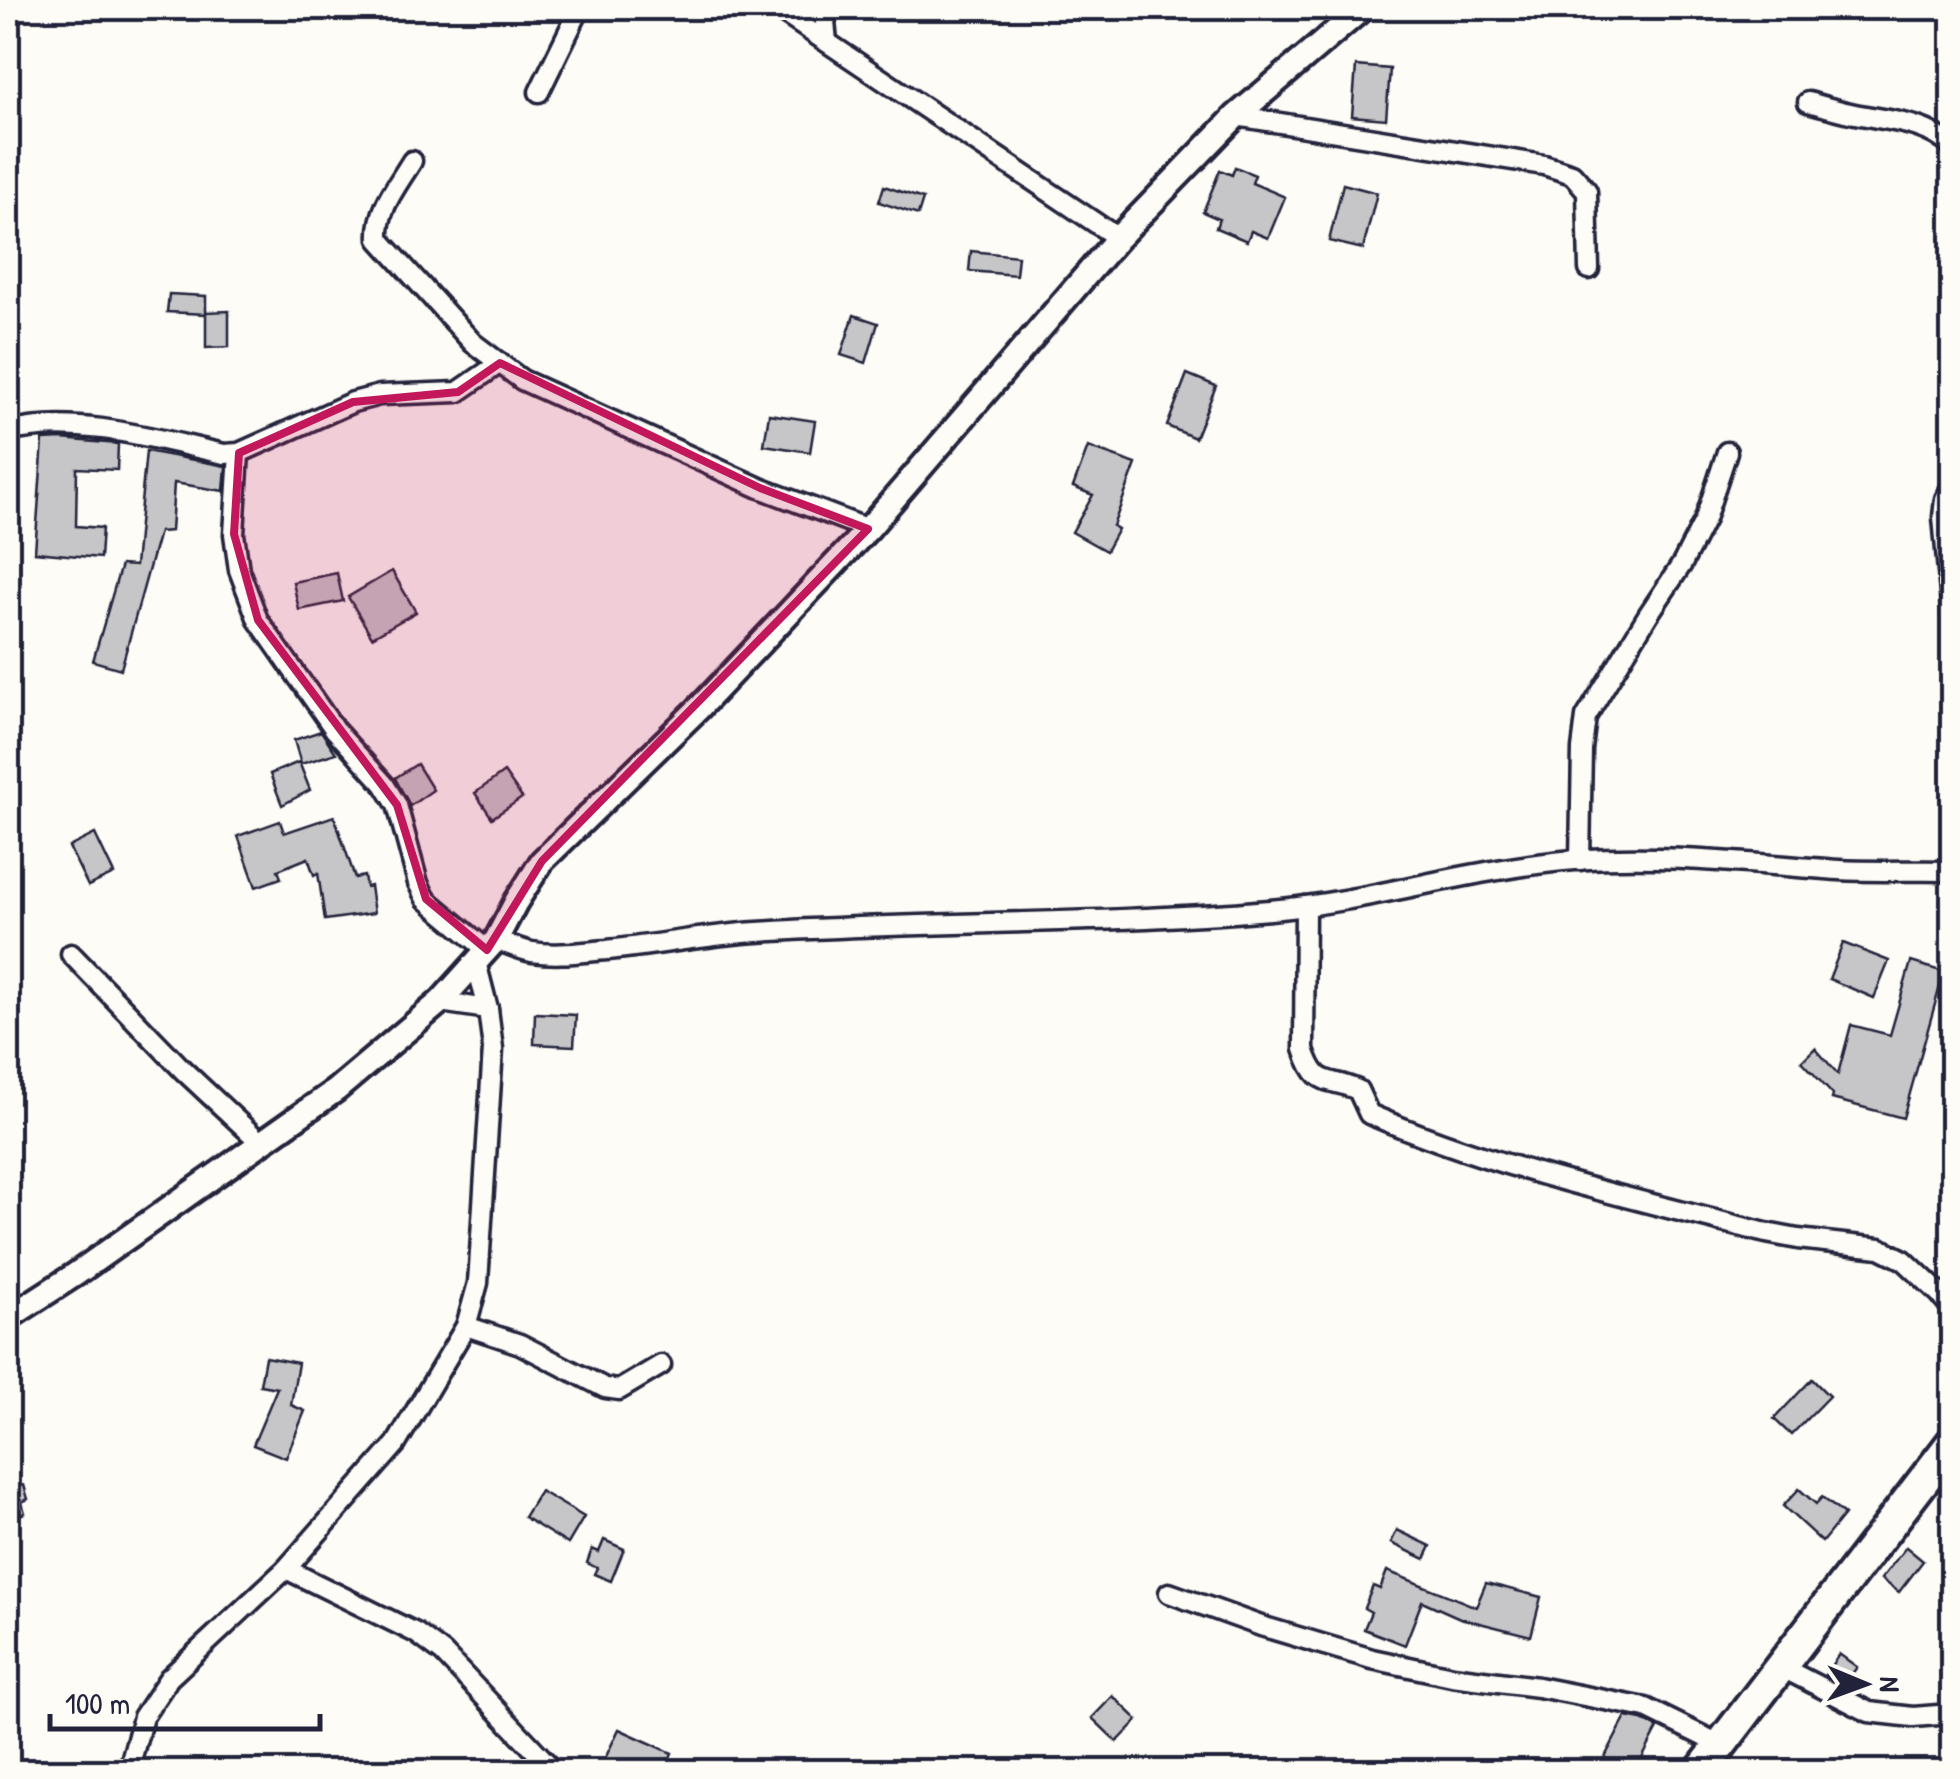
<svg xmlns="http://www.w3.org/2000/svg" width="1960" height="1779" font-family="'Patrick Hand',sans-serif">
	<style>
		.building { fill: #c6c6c8; stroke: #22223b; stroke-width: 2.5 }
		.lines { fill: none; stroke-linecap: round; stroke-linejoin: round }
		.minor-casing { stroke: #22223b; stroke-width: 25 }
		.tertiary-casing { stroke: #22223b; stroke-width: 30 }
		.primary-casing { stroke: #22223b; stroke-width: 38 }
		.minor { stroke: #fdfcf7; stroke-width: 18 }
		.tertiary { stroke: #fdfcf7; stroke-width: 22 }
		.primary { stroke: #fdfcf7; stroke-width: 30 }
		.marked { fill: #c2185b; fill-opacity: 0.2; stroke: #c2185b; stroke-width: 8; stroke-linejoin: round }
	</style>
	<rect width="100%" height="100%" fill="#fdfcf7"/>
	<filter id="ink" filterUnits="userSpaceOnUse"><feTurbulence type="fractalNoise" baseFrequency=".01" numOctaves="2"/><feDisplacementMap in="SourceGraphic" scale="20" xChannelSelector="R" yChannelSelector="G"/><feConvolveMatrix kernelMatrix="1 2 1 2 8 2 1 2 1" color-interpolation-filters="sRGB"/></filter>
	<g filter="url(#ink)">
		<!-- building -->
		<g class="building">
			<path d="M1356,66l34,3 -4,50 -34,-3z"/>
			<path d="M1235,167l20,8 -3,8 33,14 -17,41 -17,-7 -4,10 -31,-13 3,-9 -16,-7 17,-42 12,5z"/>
			<path d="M1343,184l34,9 -14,56 -34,-8z"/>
			<path d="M884,186l39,13 -5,16 -39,-13z"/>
			<path d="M971,251l47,5 -2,19 -47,-4z"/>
			<path d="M169,294l37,2v16l23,-1v36l-23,1v-34l-39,-2z"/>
			<path d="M854,315l24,8 -12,40 -25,-8z"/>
			<path d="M1187,374l29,12 -21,52 -28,-12z"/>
			<path d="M769,414l46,7 -5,31 -46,-7z"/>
			<path d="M61,439l57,5 -1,26 -40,-2 -1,58 26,2 -2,30 -65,-6 8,-112z"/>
			<path d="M1088,447l48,17 -23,62 5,3 -12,22 -34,-19 21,-37 -20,-8z"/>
			<path d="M146,451l80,15 -2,25 -50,-8 -3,48 -12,1 -38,137 -28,-8 28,-96 14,1z"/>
			<path d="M392,571l24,41 -44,25 -24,-40z"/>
			<path d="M337,573l6,28 -44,9 -6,-28z"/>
			<path d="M321,731l15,22 -35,11 -7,-24z"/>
			<path d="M299,762l11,28 -28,15 -12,-31z"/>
			<path d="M417,764l16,26 -23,16 -15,-28z"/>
			<path d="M504,772l18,26 -30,20 -17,-25z"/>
			<path d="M334,816l21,62 9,-2 2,11 4,-1 4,27 -49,7 -7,-47 -4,2 -6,-17 -30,12 3,8 -25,9 -18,-51 42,-15 4,12z"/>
			<path d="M95,834l19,40 -26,12 -19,-39z"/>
			<path d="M1843,943l46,18 -15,37 -45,-19z"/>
			<path d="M1911,962l33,10 -41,146 -71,-19 1,-4 -31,-34 13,-13 23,26 13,-49 39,10z"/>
			<path d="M535,1013l41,2 -2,31 -40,-2z"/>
			<path d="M265,1357l33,6 -7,42 14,6 -19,47 -33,-13 24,-57 -17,-3z"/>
			<path d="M1812,1379l17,17 -38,39 -17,-16z"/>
			<path d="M11,1467l6,20 7,-2 4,14 -6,3 3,11 -17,6v-51z"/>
			<path d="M1799,1489l17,15 6,-7 22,18 -22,27 -39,-36z"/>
			<path d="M540,1491l44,26 -16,27 -44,-27z"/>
			<path d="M1397,1530l34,16 -6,13 -34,-16z"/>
			<path d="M604,1540l20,9 -13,32 -17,-7 3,-6 -10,-5 5,-14 7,3z"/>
			<path d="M1906,1547l17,14 -24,31 -18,-13z"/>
			<path d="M1387,1571l89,36 10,-24 55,14 -10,39 -71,-18 -38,-17 -17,44 -41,-16 7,-17 -7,-4 9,-22 7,3z"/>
			<path d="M1839,1654l18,13 -13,18 -19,-10z"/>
			<path d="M1113,1696l25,24 -21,22 -25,-24z"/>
			<path d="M1626,1717l16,3 16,8 -23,44h-38z"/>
			<path d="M619,1729l53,24 -8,19h-48l-14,-7z"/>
		</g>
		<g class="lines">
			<!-- minor casing -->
			<g class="minor-casing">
				<g id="minor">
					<path d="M776,8l342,230"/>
					<path d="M827,42l-2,-20 5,-14"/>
					<path d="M539,92l41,-84"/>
					<path d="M1808,102c16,4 31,9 47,12 35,7 71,8 97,33"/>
					<path d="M1236,116l308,49 28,9 15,17 2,78"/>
					<path d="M412,161c-15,25 -35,48 -33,78l94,104 49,37 238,108 108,41"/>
					<path d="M8,432c69,-17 148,7 216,22l15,-1 114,-51 27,-7 78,-3 42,-29"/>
					<path d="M239,453l-5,81 5,36 19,50 77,110 49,54 13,21 21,78 8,16 61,51"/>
					<path d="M1952,486l-7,13 -2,18 9,99"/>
					<path d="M1580,860l2,-111 4,-32 62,-102 34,-51 23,-45 22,-67"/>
					<path d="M1305,906l-1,143c13,40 22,27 54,41l11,24c127,55 263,84 397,119l32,6 82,9 24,12 36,34 12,15"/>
					<path d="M496,940c12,4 24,10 36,12 26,4 49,0 75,-2 50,-5 100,-15 150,-18 171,-11 342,-7 513,-22 103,-9 202,-42 305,-50 88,-7 177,4 264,10 38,2 76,0 113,1"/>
					<path d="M71,954l113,117 77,72"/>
					<path d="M440,1002l48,7"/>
					<path d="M8,1293l13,16"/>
					<path d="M466,1326l54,18 85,44 14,2 42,-25"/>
					<path d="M286,1569l130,64 27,20 112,119"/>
					<path d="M1169,1593l92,33 111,33 80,17 86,11 108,21 75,37"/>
					<path d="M1781,1667l88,45 44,5 38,-3"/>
					<path d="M128,1772l15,-55 26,-39 117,-109 110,-125 70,-118 12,-43 15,-234 -5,-40 -12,-47"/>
				</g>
			</g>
			<!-- tertiary casing -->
			<g class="tertiary-casing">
				<path id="tertiary" d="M8,1318l68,-44 260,-184 104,-88 56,-62 20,-38 26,-41 157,-153 169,-179 250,-291 118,-122 127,-108"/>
			</g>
			<!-- primary casing -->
			<g class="primary-casing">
				<path id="primary" d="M1700,1772l252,-329"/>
			</g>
			<!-- minor -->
			<use href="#minor" class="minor"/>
			<!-- tertiary -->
			<use href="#tertiary" class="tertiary"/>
			<!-- primary -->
			<use href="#primary" class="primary"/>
		</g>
	</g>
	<!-- marked area -->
	<path class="marked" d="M500,363l260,125 108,41 -326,332 -55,89 -61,-51 -29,-94 -139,-185 -24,-86 5,-81 114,-51 105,-10z"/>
	<!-- margin -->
	<rect width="1960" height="1779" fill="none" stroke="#fdfcf7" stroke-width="40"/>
	<rect x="20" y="20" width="1920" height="1739" fill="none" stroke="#22223b" stroke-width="4" filter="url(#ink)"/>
	<!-- north arrow -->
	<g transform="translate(1865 1684) rotate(91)" stroke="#fdfcf7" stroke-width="8" paint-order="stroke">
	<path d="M0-8L18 38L0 25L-18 38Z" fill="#22223b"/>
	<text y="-15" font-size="28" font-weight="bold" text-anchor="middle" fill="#22223b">N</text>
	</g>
	<!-- scale -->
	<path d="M50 1714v15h270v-15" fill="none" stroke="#22223b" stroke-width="5"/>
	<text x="65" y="1714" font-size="30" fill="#22223b" stroke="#fdfcf7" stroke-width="8" paint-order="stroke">100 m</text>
</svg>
